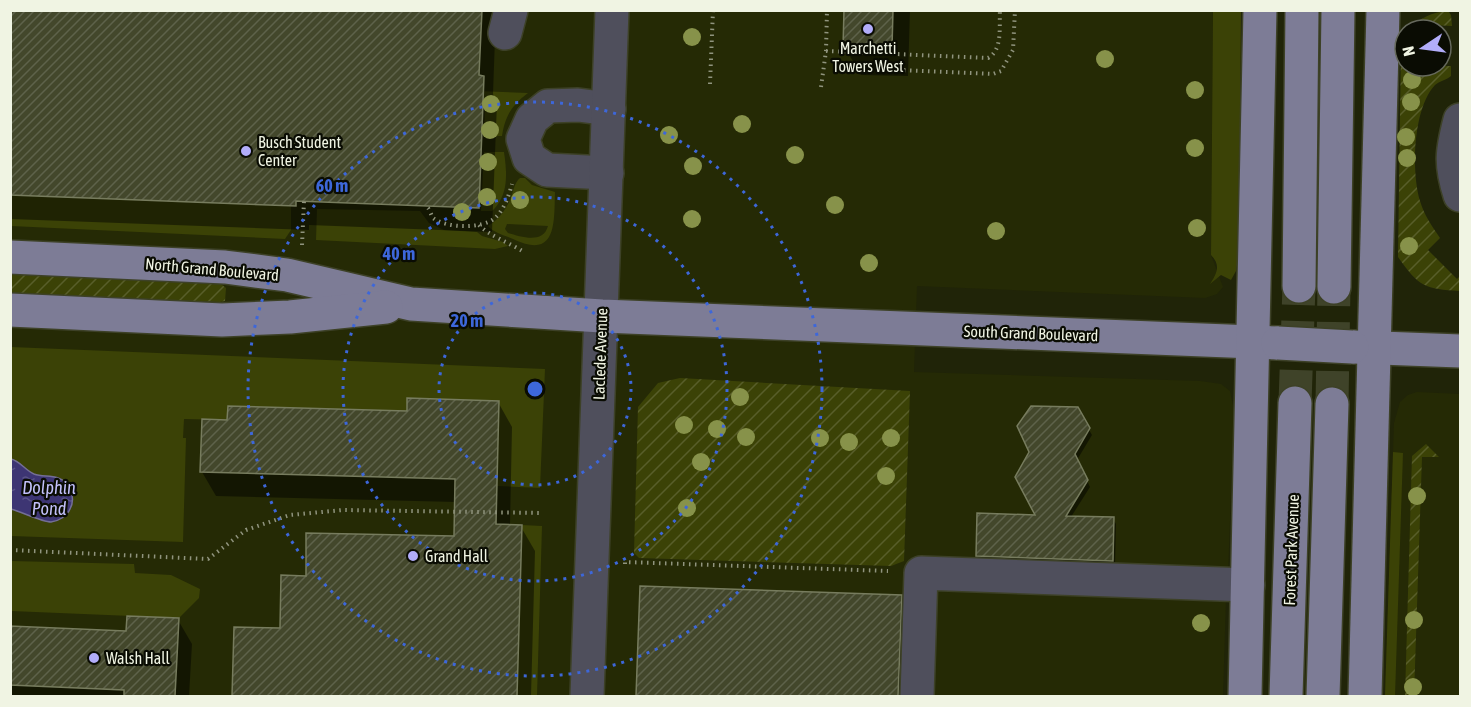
<svg xmlns="http://www.w3.org/2000/svg" width="1471" height="707" font-family="'Asap Condensed',sans-serif">
	<style>
		.built { fill: #252a05 }
		.grass { fill: #3b4206; fill-rule: evenodd }
		.garden { fill: url(#garden-furrows) }
		.water { fill: url(#water-ripples); stroke: #736e95; stroke-width: 1.5 }
		.shadow { fill: #0007 }
		.building { fill: url(#building-hatch); stroke: #777c5e; stroke-width: 1.5 }
		.lines { fill: none; stroke-linecap: round; stroke-linejoin: round }
		.major-tunnel { stroke: #3f4329; stroke-width: 33; stroke-dasharray: 33 16; stroke-linecap: butt }
		.minor-casing { stroke: #3d4127; stroke-width: 36 }
		.major-casing { stroke: #3d4127; stroke-width: 36 }
		.path { stroke: #90947e; stroke-width: 4; stroke-dasharray: 1.5 4.5; stroke-linecap: butt }
		.minor { stroke: #4f4f5c; stroke-width: 33 }
		.major { stroke: #7d7c96; stroke-width: 33 }
		.major-bridge-casing { stroke: #3d4127; stroke-width: 36; stroke-linecap: butt }
		.major-bridge { stroke: #7d7c96; stroke-width: 33 }
		.tree { fill: #87924a }
		.ring { fill: none; stroke: #3d67da; stroke-width: 3; stroke-dasharray: 3 6 }
		.poi-dot { fill: #b2adfa; stroke: #0a0c03; stroke-width: 2 }
		.labels { text-anchor: middle; stroke-width: 4.5; stroke-linejoin: round; paint-order: stroke }
		.poi-label { font-size: 16px; fill: #f0f4e3; stroke: #0a0c03; text-anchor: start }
		.street-label { font-size: 16px; fill: #f0f4e3; stroke: #0a0c03 }
		.water-label { font-size: 18px; font-style: italic; fill: #c3c1fb; stroke: #0a0c03 }
		.centre { fill: #3d67da; stroke: #0a0c03; stroke-width: 3 }
		.ring-label { font-size: 18px; text-anchor: middle; font-weight: bold; fill: #3d67da; stroke: #0a0c03; stroke-width: 4.5; stroke-linejoin: round; paint-order: stroke }
	</style>
	<defs>
		<pattern id="garden-furrows" width="10" height="10" patternUnits="userSpaceOnUse" patternTransform="scale(1.5)"><rect width="10" height="10" fill="#3b4206"/><path d="M-1 1l2-2M0 10L10 0M9 11l2-2" fill="none" stroke="#585e2a"/></pattern>
		<pattern id="water-ripples" width="26" height="14" patternUnits="userSpaceOnUse" patternTransform="scale(1.5)"><rect width="26" height="14" fill="#3d3573"/><path d="M2 4q2-2 4 0t4 0M15 11q2-2 4 0t4 0" fill="none" stroke="#595387"/></pattern>
		<pattern id="building-hatch" width="6" height="6" patternUnits="userSpaceOnUse" patternTransform="scale(1.5)"><rect width="6" height="6" fill="#43472b"/><path d="M-1 1l2-2M0 6l6-6M5 7l2-2" fill="none" stroke="#5e624a"/></pattern>
	</defs>
	<rect width="100%" height="100%" fill="#202408"/>
	<!-- built -->
	<g class="built">
		<path d="M10,11h1203l-2,244 12,32 -6,7 -12,4 -288,-12 -3,86 286,9 21,3 9,7 4,19 -6,166 -321,-14 -2,22 321,13 -3,99h-1212z"/>
		<path d="M1417,392l43,2v302h-75l9,-273 6,-21 8,-7z"/>
	</g>
	<!-- grass -->
	<g class="grass">
		<path d="M1213,11h28l-2,241 -3,19 -5,9 -10,-5 -11,9c7,-11 11,-19 1,-29z"/>
		<path d="M477,91l51,2c-16,12 -23,23 -26,43h-18l1,-31 -9,-1z"/>
		<path d="M484,152h20c3,21 5,43 -12,59h-11z"/>
		<path d="M520,178h5l7,7 23,7c-1,31 2,68 -42,47 -9,-4 -19,-6 -25,-13 10,-6 17,-15 22,-26 3,-7 4,-17 10,-22zM507,224l41,2c-5,18 -26,11 -40,7l-3,-4z"/>
		<path d="M11,195l280,11v24l-6,9 -274,-13z"/>
		<path d="M317,209l103,2 9,12 15,7 33,2 5,4 21,6 5,4 -13,3 -179,-9z"/>
		<path d="M11,347l534,22 -5,119 -43,-2 2,-85 -92,-3v13l-179,-5 -1,14 -43,-1 -1,19h3l-3,104 -172,-6z"/>
		<path d="M1393,452l10,1 -8,243h-10z"/>
		<path d="M522,525l20,1 -5,170h-20z"/>
		<path d="M11,561l123,3 1,9 36,2 29,14 -1,9 -20,20 -168,-7z"/>
	</g>
	<!-- garden -->
	<g class="garden">
		<path d="M1448,11l3,4 1,11 -21,-1v5h-22c10,-12 23,-18 39,-19z"/>
		<path d="M1405,39v27h46v10c-4,4 -12,5 -16,9 -22,23 -24,87 -15,116 4,14 12,25 20,37l-12,12 29,29 3,-3v15c-35,-2 -41,-4 -62,-34l3,-211z"/>
		<path d="M11,274l210,10 5,4 -1,13 -5,1 -209,-7z"/>
		<path d="M680,378l230,13 -6,170 -13,5 -252,-8 -5,-5 4,-146 20,-24z"/>
		<path d="M1426,444l13,13h-17l-8,239h-9l7,-240z"/>
	</g>
	<!-- water -->
	<path class="water" d="M11,459c9,2 14,11 23,15 8,3 16,1 24,4 12,4 18,20 12,31 -3,7 -11,12 -19,13 -9,0 -29,-10 -40,-13z"/>
	<!-- shadow -->
	<g class="shadow">
		<path d="M10,10h486l-3,84 4,8 -5,130 -183,-7v5l-299,-11z"/>
		<path d="M845,10h65l-2,66 -47,-1 -17,-29z"/>
		<path d="M498,402l14,25 -2,99 11,1 14,24 -4,145h-297l1,-68 46,2 26,-53 149,-39v-36l-240,-6 -14,-24 27,-51 179,-8z"/>
		<path d="M1077,409l15,26 -15,25 13,27 -19,30 42,2 3,5 -1,42 -135,-5 -3,-5 60,-40z"/>
		<path d="M641,587l260,9 11,20 -3,80h-271z"/>
		<path d="M178,620l14,24 -3,52h-179v-69l118,5z"/>
	</g>
	<!-- building -->
	<g class="building">
		<path d="M10,10h472l-3,65 5,1 -5,132 -183,-7v5l-286,-11z"/>
		<path d="M844,10h49l-1,38 -49,-1z"/>
		<path d="M407,398l92,3 -3,123 26,1 -5,171h-285l2,-69 46,1 1,-53 25,1v-43l148,3 1,-57 -255,-7 2,-53 25,1 1,-14 179,5z"/>
		<path d="M1031,406l47,1 12,21 -15,26 13,26 -22,36 48,1 -1,44 -137,-5 1,-43 58,2 -20,-38 14,-25 -12,-26z"/>
		<path d="M640,586l262,9 -4,101h-262z"/>
		<path d="M127,616l52,2 -4,78h-51v-6l-114,-5v-59l116,5z"/>
	</g>
	<g class="lines">
		<!-- major-tunnel -->
		<g class="major-tunnel">
			<path d="M1295,403l4,-117"/>
			<path d="M1332,404l2,-117"/>
		</g>
		<!-- minor casing -->
		<g class="minor-casing">
			<g id="minor">
				<path d="M505,33l6,-23"/>
				<path d="M1460,120c-8,31 -10,44 0,75"/>
				<path d="M607,173l-60,-3 -18,-12 -6,-19 9,-20 16,-13 30,-1 31,4"/>
				<path d="M587,696l25,-686"/>
				<path d="M917,696l4,-123 327,12"/>
			</g>
		</g>
		<!-- major casing -->
		<g class="major-casing">
			<g id="major">
				<path d="M10,257l215,10 62,8 124,29 191,12 676,27"/>
				<path d="M1299,286l3,-276"/>
				<path d="M1334,287l4,-277"/>
				<path d="M10,310l212,10 68,-3 96,-10"/>
				<path d="M1354,347l106,4"/>
				<path d="M1245,696l15,-686"/>
				<path d="M1286,696l9,-293"/>
				<path d="M1323,696l9,-292"/>
				<path d="M1365,696l18,-686"/>
			</g>
		</g>
		<!-- path -->
		<g class="path">
			<path d="M826,51l162,7c15,-8 11,-32 12,-48"/>
			<path d="M898,70l95,4 8,-3 12,-21 2,-40"/>
			<path d="M710,84l3,-74"/>
			<path d="M821,87l5,-36 1,-41"/>
			<path d="M428,208c1,1 4,8 4,9 13,12 51,12 63,1 9,-8 14,-23 17,-34"/>
			<path d="M479,225c9,10 31,18 45,27"/>
			<path d="M302,245l2,-44"/>
			<path d="M10,550l198,9 38,-29 44,-15 53,-5 199,3"/>
			<path d="M625,564v-2l263,9"/>
		</g>
		<!-- minor -->
		<use href="#minor" class="minor"/>
		<!-- major -->
		<use href="#major" class="major"/>
		<!-- major-bridge casing -->
		<g class="major-bridge-casing">
			<path id="major-bridge" d="M1278,343l74,4"/>
		</g>
		<!-- major-bridge -->
		<use href="#major-bridge" class="major-bridge"/>
	</g>
	<!-- trees -->
	<g class="tree">
		<circle cx="692" cy="37" r="9"/>
		<circle cx="1105" cy="59" r="9"/>
		<circle cx="1412" cy="80" r="9"/>
		<circle cx="1195" cy="90" r="9"/>
		<circle cx="1411" cy="102" r="9"/>
		<circle cx="491" cy="104" r="9"/>
		<circle cx="742" cy="124" r="9"/>
		<circle cx="490" cy="130" r="9"/>
		<circle cx="669" cy="135" r="9"/>
		<circle cx="1406" cy="137" r="9"/>
		<circle cx="1195" cy="148" r="9"/>
		<circle cx="795" cy="155" r="9"/>
		<circle cx="1407" cy="158" r="9"/>
		<circle cx="488" cy="162" r="9"/>
		<circle cx="693" cy="166" r="9"/>
		<circle cx="487" cy="197" r="9"/>
		<circle cx="520" cy="200" r="9"/>
		<circle cx="835" cy="205" r="9"/>
		<circle cx="462" cy="212" r="9"/>
		<circle cx="692" cy="219" r="9"/>
		<circle cx="1197" cy="228" r="9"/>
		<circle cx="996" cy="231" r="9"/>
		<circle cx="1409" cy="246" r="9"/>
		<circle cx="869" cy="263" r="9"/>
		<circle cx="740" cy="397" r="9"/>
		<circle cx="684" cy="425" r="9"/>
		<circle cx="717" cy="429" r="9"/>
		<circle cx="746" cy="437" r="9"/>
		<circle cx="820" cy="438" r="9"/>
		<circle cx="891" cy="438" r="9"/>
		<circle cx="849" cy="442" r="9"/>
		<circle cx="701" cy="462" r="9"/>
		<circle cx="886" cy="476" r="9"/>
		<circle cx="1417" cy="496" r="9"/>
		<circle cx="687" cy="508" r="9"/>
		<circle cx="1414" cy="620" r="9"/>
		<circle cx="1201" cy="623" r="9"/>
		<circle cx="1413" cy="687" r="9"/>
	</g>
	<!-- distance rings -->
	<g class="ring">
		<circle cx="535" cy="389" r="96"/>
		<circle cx="535" cy="389" r="192"/>
		<circle cx="535" cy="389" r="287"/>
	</g>
	<!-- markers -->
	<g class="poi-dot">
		<circle cx="868" cy="29" r="6"/>
		<circle cx="246" cy="151" r="6"/>
		<circle cx="413" cy="556" r="6"/>
		<circle cx="94" cy="658" r="6"/>
	</g>
	<g class="labels">
		<!-- poi labels -->
		<g class="poi-label">
			<text x="868" y="54" text-anchor="middle">Marchetti<tspan x="868" dy="18">Towers West</tspan></text>
			<text x="258" y="148">Busch Student<tspan x="258" dy="18">Center</tspan></text>
			<text x="425" y="562">Grand Hall</text>
			<text x="106" y="664">Walsh Hall</text>
		</g>
		<!-- street labels -->
		<g class="street-label">
			<text transform="translate(212 269) rotate(5)" y="6">North Grand Boulevard</text>
			<text transform="translate(1031 333) rotate(2)" y="6">South Grand Boulevard</text>
			<text transform="translate(600 354) rotate(-88)" y="6">Laclede Avenue</text>
			<text transform="translate(1291 550) rotate(-88)" y="6">Forest Park Avenue</text>
		</g>
		<!-- water labels -->
		<g class="water-label">
			<text x="49" y="494">Dolphin<tspan x="49" dy="21">Pond</tspan></text>
		</g>
	</g>
	<circle cx="535" cy="389" r="9" class="centre"/>
	<g class="ring-label">
		<text x="332" y="192">60 m</text>
		<text x="399" y="260">40 m</text>
		<text x="467" y="327">20 m</text>
	</g>
	<!-- border -->
	<rect width="1471" height="707" fill="none" stroke="#f0f4e3" stroke-width="24"/>
	<!-- north arrow -->
	<g transform="translate(1423 48) rotate(257)"><circle r="28" fill="#0a0c03" stroke="#66695d" stroke-width="1.5"/>
	<path d="M0-4.5L10 22L0 15L-10 22Z" fill="#b2adfa"/>
	<text y="-9" font-size="16" font-weight="bold" text-anchor="middle" fill="#f0f4e3">N</text>
	</g>
</svg>
